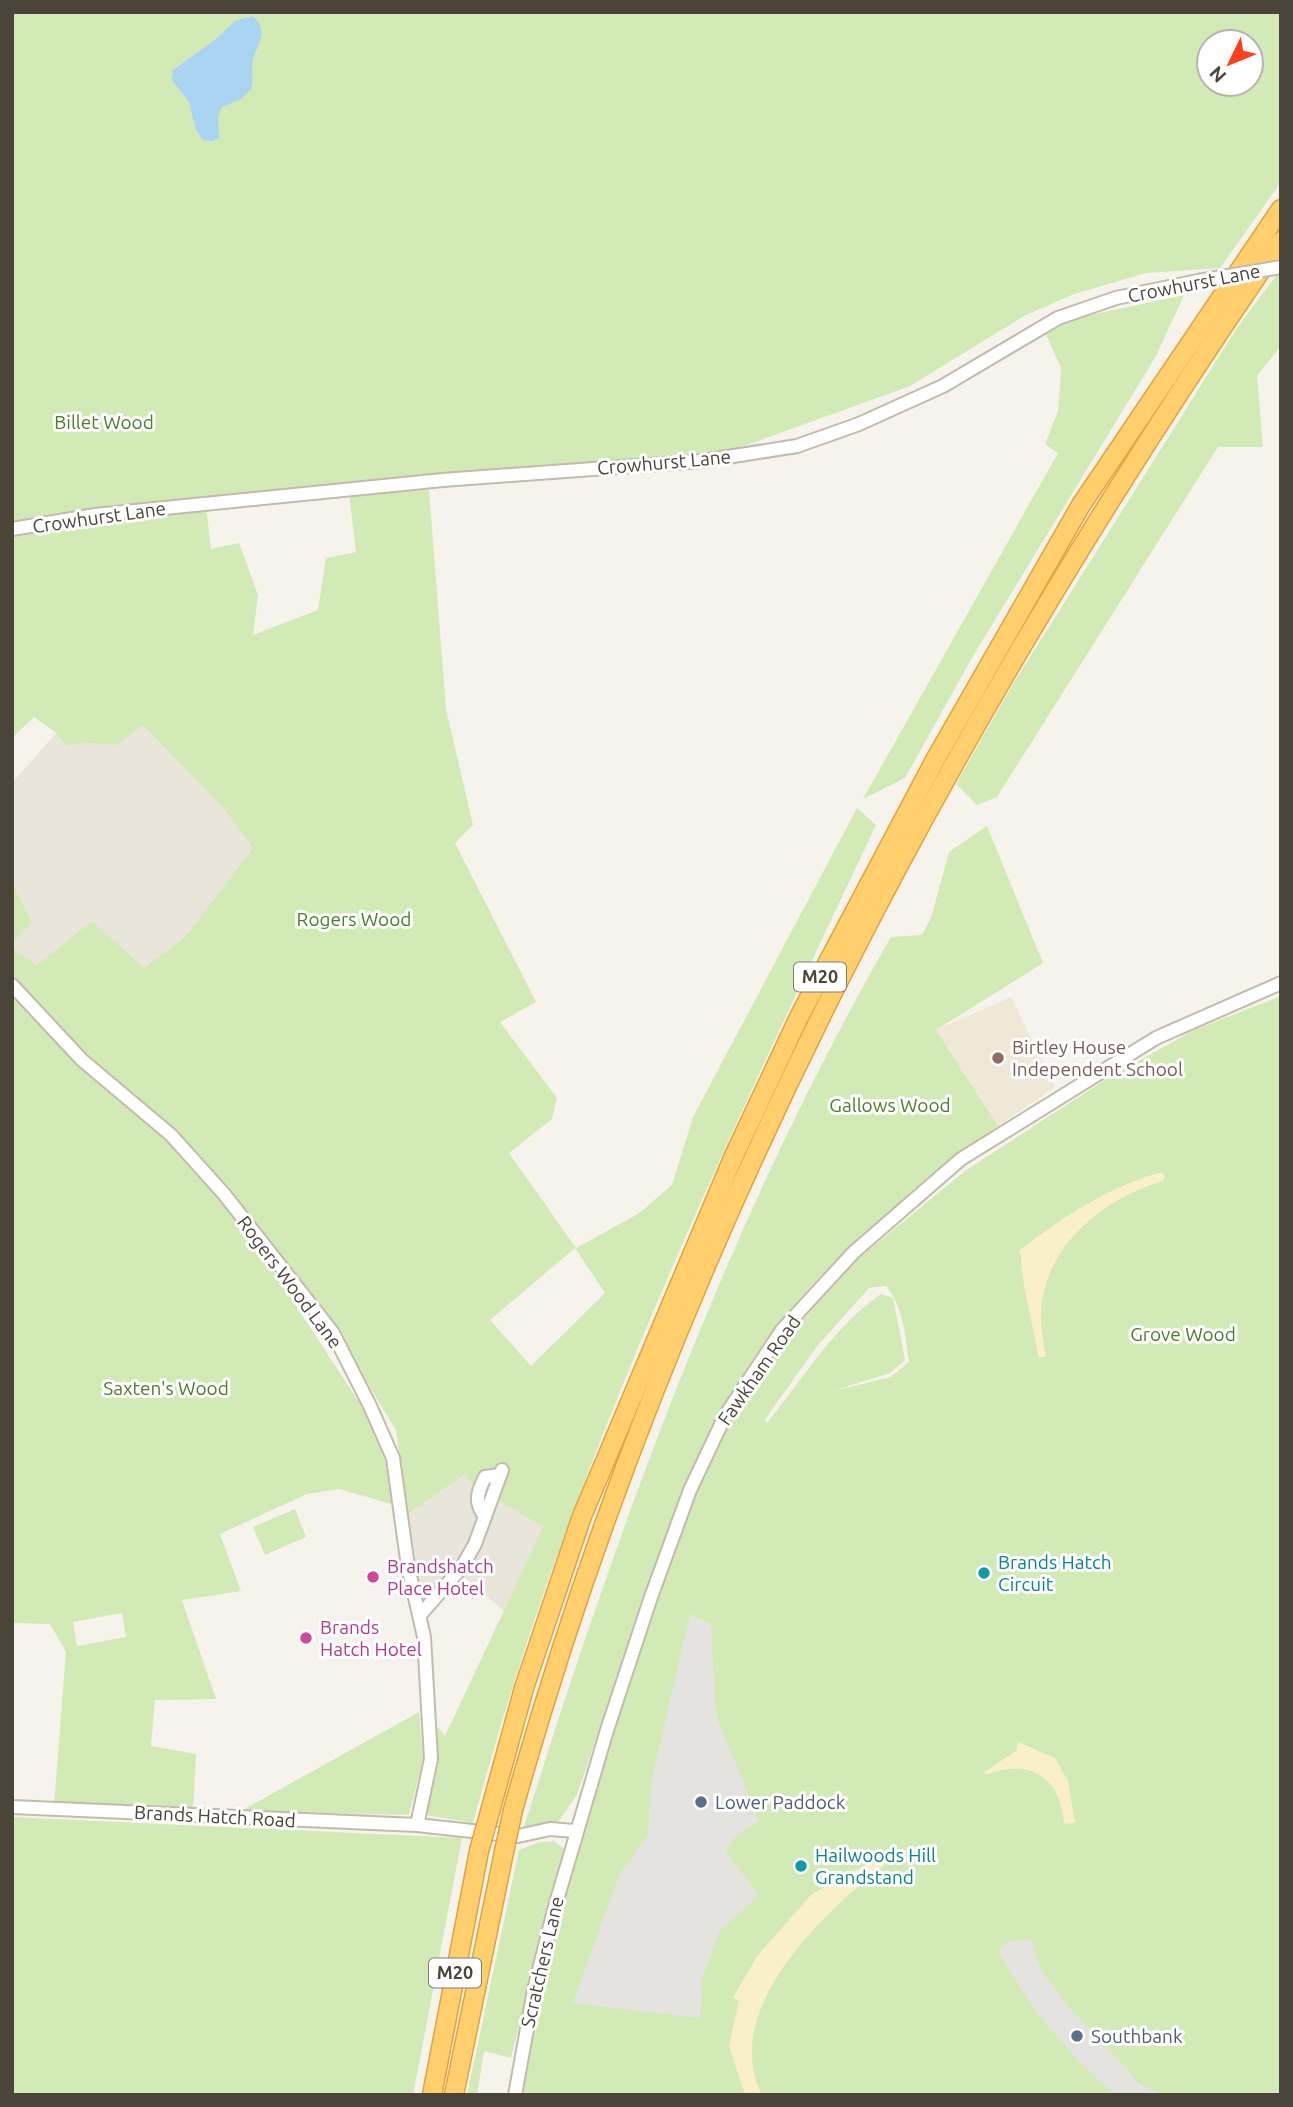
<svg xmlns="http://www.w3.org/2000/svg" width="1293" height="2107" font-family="Ubuntu,sans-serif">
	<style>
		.residential { fill: #eae5da }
		.education { fill: #efe8d6 }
		.green { fill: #d2eab5; fill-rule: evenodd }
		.sand { fill: #f9efc9 }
		.parking { fill: #e5e3e0 }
		.water { fill: #a9d4f2 }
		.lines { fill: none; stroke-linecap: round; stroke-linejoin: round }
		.minor-casing { stroke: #c2bbae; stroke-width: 16 }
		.highway-casing { stroke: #e0a43c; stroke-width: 21 }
		.minor { stroke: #fff; stroke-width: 12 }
		.highway { stroke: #ffcf6e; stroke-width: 18 }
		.minor-bridge-casing { stroke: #c2bbae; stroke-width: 16; stroke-linecap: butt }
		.highway-bridge-casing { stroke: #e0a43c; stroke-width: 21; stroke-linecap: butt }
		.minor-bridge { stroke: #fff; stroke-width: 12 }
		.highway-bridge { stroke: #ffcf6e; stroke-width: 18 }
		.education-dot { fill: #8d6e63; stroke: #fff; stroke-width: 2.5 }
		.culture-dot { fill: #0f9aa8; stroke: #fff; stroke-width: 2.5 }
		.hotel-dot { fill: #d1479c; stroke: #fff; stroke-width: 2.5 }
		.service-dot { fill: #5c6f8a; stroke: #fff; stroke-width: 2.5 }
		.labels { text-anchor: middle; stroke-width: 6; stroke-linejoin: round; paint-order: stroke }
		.shield { fill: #fff; stroke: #817c74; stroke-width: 2 }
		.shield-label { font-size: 18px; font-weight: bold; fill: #4b4439 }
		.street-label { font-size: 19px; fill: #4b4439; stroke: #fff }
		.park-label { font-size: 19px; fill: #4a7f2a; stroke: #fff }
		.education-label { font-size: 19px; fill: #785e54; stroke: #fff; text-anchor: start }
		.culture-label { font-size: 19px; fill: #0d838f; stroke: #fff; text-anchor: start }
		.hotel-label { font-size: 19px; fill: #b23c85; stroke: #fff; text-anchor: start }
		.service-label { font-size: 19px; fill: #4e5e75; stroke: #fff; text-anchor: start }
	</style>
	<rect width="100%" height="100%" fill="#f6f3ec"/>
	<!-- residential -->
	<g class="residential">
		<path d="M143,724l82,86 29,38 -69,89 -41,31 -107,-3 -25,-12v-170l44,-50 11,13 19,-3 31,2z"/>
		<path d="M464,1475l11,11 68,41 -39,84 -44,-37 -36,20 -12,-30 -4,-50z"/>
	</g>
	<!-- education -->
	<path class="education" d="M1011,997l44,90 -57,39 -62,-96z"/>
	<!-- green -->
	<g class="green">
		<path d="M12,12h1269v170l-61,86 -74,5 -72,21 -50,22 -114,70 -185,67 -279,21 -434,51zM1209,42h42v42h-42z"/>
		<path d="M1281,269v77l-24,30 6,71h-45l-221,350 -20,8 -21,-21 54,-95 227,-361z"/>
		<path d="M1184,295l-28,61 -183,300 -68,122 -42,21 195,-346 -13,-9 13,-33 3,-43 -16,-36 41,-16z"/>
		<path d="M429,490l17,219 27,116 -18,18 81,159 -36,20 57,76 -5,21 -43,34 67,95 62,-34 34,-29 21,-68 164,-309 19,17c-153,324 -311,651 -403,998l-47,-8 12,-88 7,9 98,-209 -68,-41 -11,-11 -56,39 -12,-84 -72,-117 -96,-121 -132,-127 -84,-88v-29l25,17 55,-44 52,47 41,-31 68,-89 -28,-38 -82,-85 -26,20 -31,-2 -19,3 -11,-13 -22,-16 -22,21v-203l194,-29 5,43 28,-6 19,52 -5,40 65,-25 8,-52 30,-6 -7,-59zM575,1248l30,45 -74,73 -41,-46z"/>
		<path d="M987,826l56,137 -107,67 62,96c-78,57 -159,123 -220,198 -38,47 -63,103 -87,157 -44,102 -78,208 -114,314l-19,27 -34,5c96,-306 206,-611 367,-890l31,-2 9,-17 18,-66z"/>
		<path d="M15,888l17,34 -20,21v-52z"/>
		<path d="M12,994l80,85 75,58 39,48 30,30 142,216 17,74 -56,-16 -32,5 -87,40 21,57 -59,9 34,99 -61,1 -4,46 45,8 -3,56 -139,-5 12,-153 -16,-28 -38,-1zM122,1613l4,24 -49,9 -4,-24z"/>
		<path d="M1281,996v1099h-758l6,-67 31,-119 87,-285 44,-120 34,-79 60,-86 73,-80 107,-88 140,-91 87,-49zM886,1286c18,22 19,49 23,76l-18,15 -58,14 57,-18 15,-13 -12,-62 -12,-4c-49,34 -77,84 -114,129l-2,-4 54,-75 50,-56z"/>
		<path d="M295,1509l11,28 -41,18 -12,-28z"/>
		<path d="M419,1712l4,47 -14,56 -168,-4z"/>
		<path d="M12,1817l450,21 -49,257h-401z"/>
		<path d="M554,1841l9,7 2,8 -23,77 -31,125 -27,-7 -7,44h-10l52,-245 21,-8z"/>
	</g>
	<!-- sand -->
	<g class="sand">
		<path d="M1162,1172l3,5 -2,4c-57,17 -112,59 -121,121 -3,18 1,37 4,54l-7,2 -15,-72 -4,-36c44,-34 88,-63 142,-78z"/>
		<path d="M1018,1742l37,16 13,23 7,42 -11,1c-3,-47 -35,-67 -78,-49l-2,-3 32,-21z"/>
		<path d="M882,1856h13c-62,49 -178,149 -133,239h-17l-16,-49 10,-45 -6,-3 24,-42 55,-62z"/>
	</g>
	<!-- parking -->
	<g class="parking">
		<path d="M690,1614l21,10 5,91 43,106 -23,15 -10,15 33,45 -39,34 -18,49 -2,39 -127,-15 47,-130 28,-37 3,-53z"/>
		<path d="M1031,1939l9,30 24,32 78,85 23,9h-50l-38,-35 -40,-47 -39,-61 11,-11z"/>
	</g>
	<!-- water -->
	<path class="water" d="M252,16c18,14 6,27 1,43 -2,10 1,20 -2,30l-10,10 -19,8 -4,10 1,21 -7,3 -9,-1 -7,-10 -7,-28 -17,-22 1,-10 43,-31 19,-18z"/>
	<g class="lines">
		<!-- minor casing -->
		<g class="minor-casing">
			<g id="minor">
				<path d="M12,529l83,-14 348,-35 259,-19 95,-15 62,-22 84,-38 115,-68 58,-20 82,-17"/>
				<path d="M12,985l70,75 89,75 53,59 109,139 37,73 23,52 15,109 16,70 7,122 -14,66"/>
				<path d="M485,1517c-11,-15 -8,-24 0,-40l15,-2"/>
				<path d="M420,1615l42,-48 13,-23 27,-74"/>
				<path d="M12,1807l405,18 101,11 32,-7 25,2"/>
				<path d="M515,2095l19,-105 20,-80 53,-180 44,-133 39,-107 35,-74 57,-86 72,-78 107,-93 195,-121 125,-55"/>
			</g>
		</g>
		<!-- highway casing -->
		<g class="highway-casing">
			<g id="highway">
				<path d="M491,1808l33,-120 58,-172 151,-358 66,-141 136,-257 146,-255 200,-296"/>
				<path d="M513,1810c158,-565 437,-1088 768,-1569"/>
				<path d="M432,2095l47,-244"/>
				<path d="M454,2095l50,-243"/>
			</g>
		</g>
		<!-- minor -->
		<use href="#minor" class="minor"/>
		<!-- highway -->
		<use href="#highway" class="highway"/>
		<!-- minor-bridge casing -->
		<g class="minor-bridge-casing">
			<path id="minor-bridge" d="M1198,281l83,-14"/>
		</g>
		<!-- highway-bridge casing -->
		<g class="highway-bridge-casing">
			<g id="highway-bridge">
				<path d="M479,1851l12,-43"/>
				<path d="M504,1852l9,-42"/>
			</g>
		</g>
		<!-- minor-bridge -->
		<use href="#minor-bridge" class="minor-bridge"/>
		<!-- highway-bridge -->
		<use href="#highway-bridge" class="highway-bridge"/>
	</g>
	<!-- markers -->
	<circle class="education-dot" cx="998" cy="1058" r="7"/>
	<g class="culture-dot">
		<circle cx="984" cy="1573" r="7"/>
		<circle cx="801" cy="1866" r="7"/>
	</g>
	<g class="hotel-dot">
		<circle cx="373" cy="1577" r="7"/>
		<circle cx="306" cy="1638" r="7"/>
	</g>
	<g class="service-dot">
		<circle cx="701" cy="1802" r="7"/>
		<circle cx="1077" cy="2036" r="7"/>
	</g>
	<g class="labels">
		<!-- shield labels -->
		<g class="shield">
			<rect x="794" y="962.5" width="52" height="29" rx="5"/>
			<rect x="429" y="1958.5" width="52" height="29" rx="5"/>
		</g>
		<g class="shield-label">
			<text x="820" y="983">M20</text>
			<text x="455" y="1979">M20</text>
		</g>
		<!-- street labels -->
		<g class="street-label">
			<text transform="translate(1194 283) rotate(-11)" y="7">Crowhurst Lane</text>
			<text transform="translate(664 462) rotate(-5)" y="7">Crowhurst Lane</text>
			<text transform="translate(99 517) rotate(-8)" y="7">Crowhurst Lane</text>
			<text transform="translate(290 1282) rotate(53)" y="7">Rogers Wood Lane</text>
			<text transform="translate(759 1370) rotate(-55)" y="7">Fawkham Road</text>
			<text transform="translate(215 1816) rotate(3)" y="7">Brands Hatch Road</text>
			<text transform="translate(542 1962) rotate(-77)" y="7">Scratchers Lane</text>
		</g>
		<!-- park labels -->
		<g class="park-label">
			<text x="104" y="429">Billet Wood</text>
			<text x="354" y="926">Rogers Wood</text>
			<text x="890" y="1112">Gallows Wood</text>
			<text x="1183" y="1341">Grove Wood</text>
			<text x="166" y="1395">Saxten's Wood</text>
		</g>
		<!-- education labels -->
		<g class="education-label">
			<text x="1012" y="1054">Birtley House<tspan x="1012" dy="22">Independent School</tspan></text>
		</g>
		<!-- culture labels -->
		<g class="culture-label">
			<text x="998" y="1569">Brands Hatch<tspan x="998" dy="22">Circuit</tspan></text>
			<text x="815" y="1862">Hailwoods Hill<tspan x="815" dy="22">Grandstand</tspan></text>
		</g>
		<!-- hotel labels -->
		<g class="hotel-label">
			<text x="387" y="1573">Brandshatch<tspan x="387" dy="22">Place Hotel</tspan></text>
			<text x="320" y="1634">Brands<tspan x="320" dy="22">Hatch Hotel</tspan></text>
		</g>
		<!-- service labels -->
		<g class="service-label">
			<text x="715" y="1809">Lower Paddock</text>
			<text x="1091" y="2043">Southbank</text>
		</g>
	</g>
	<!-- border -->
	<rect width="1293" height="2107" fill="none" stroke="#4b4439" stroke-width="28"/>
	<!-- north arrow -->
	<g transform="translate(1230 63) rotate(227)"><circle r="33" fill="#ffffff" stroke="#b7b4b0" stroke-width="2"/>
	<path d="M0-5L12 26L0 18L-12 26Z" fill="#fc3f1d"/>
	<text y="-10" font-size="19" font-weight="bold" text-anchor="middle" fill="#4b4439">N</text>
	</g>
</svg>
